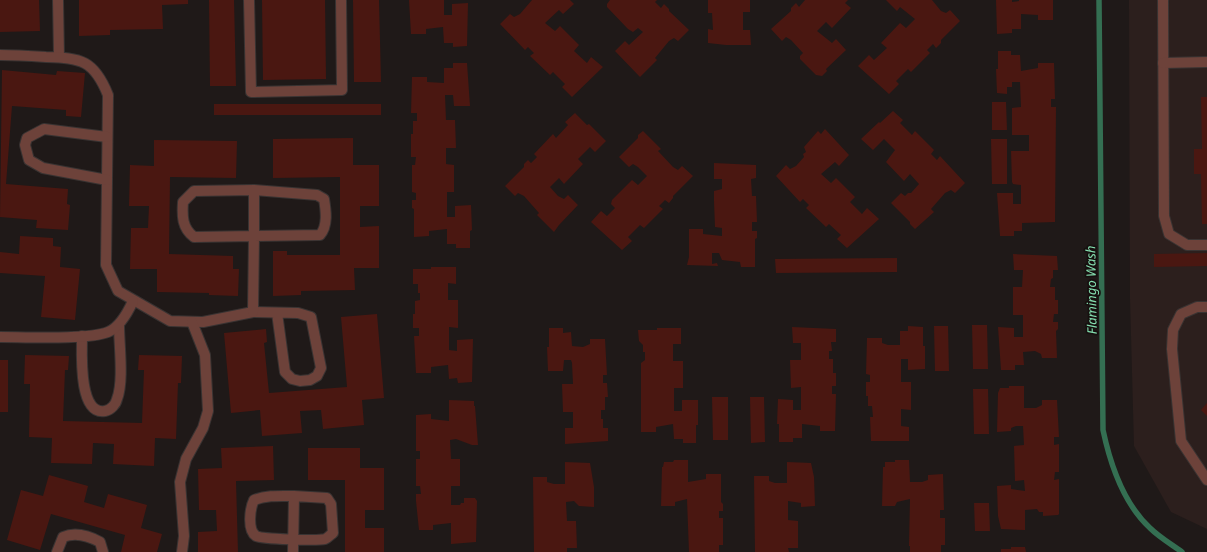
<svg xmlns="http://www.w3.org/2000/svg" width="1207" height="552" font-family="'Noto Sans',sans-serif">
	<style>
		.built { fill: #2c1f1d }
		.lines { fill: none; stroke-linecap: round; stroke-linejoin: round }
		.stream { stroke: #346f52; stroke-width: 5.5 }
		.building { fill: #4a1711 }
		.service-casing { stroke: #393332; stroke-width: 12 }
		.service { stroke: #6d423a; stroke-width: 10 }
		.labels { text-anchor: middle; stroke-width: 3.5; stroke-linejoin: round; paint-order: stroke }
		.water-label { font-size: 13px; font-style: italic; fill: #85deaf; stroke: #16100f }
	</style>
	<rect width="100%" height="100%" fill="#1f1918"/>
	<!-- built -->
	<path class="built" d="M1129,0h78v529l-36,-17 -37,-66 -4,-148z"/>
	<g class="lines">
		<!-- stream -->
		<path class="stream" d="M1099,0l4,430c7,33 21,74 47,98 9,9 21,16 32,24"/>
	</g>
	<!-- building -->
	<g class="building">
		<path d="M0,0h39l1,31 -40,1z"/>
		<path d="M79,0h109v4l-26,1 1,24 -53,1v5l-31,1z"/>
		<path d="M209,0h25l2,86h-26z"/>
		<path d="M262,0h63l1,79 -63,1z"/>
		<path d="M353,0h26l2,82h-27z"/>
		<path d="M409,0h35v15h8v-11l16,-1 -1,43 -14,1v-4h-9l-1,-16 -17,2v5h-15z"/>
		<path d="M532,0h38l4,4 -11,10 -4,-4 -14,13 10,8 5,-5 19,19 -5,6 13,12 4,-6 12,10 -31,30 -10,-10 3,-3 -12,-12 -3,3 -20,-19 4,-3 -6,-6 -3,3 -25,-26 10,-10 4,3 6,-3z"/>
		<path d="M610,0h47l-2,2 6,6 3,-4 5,5v2l20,19 -11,11 -4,-3 -5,3 -14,17 2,2 -17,17 -25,-26 10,-10 4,4 14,-13 -5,-4 -5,4 -5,-3 -21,-22v-3z"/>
		<path d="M708,0h42v12h-7v18h7l1,15h-25l-18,-2v-14l5,1 -1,-17h-4z"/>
		<path d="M805,0h43l-3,3 6,5 -19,20 -6,-6 -9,9 15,12 4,-4 10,11 -20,19 1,2 -5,5 -6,-1 -16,-16v-3l3,-3 -12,-13 -5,-3 -4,4 -11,-12 20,-18v-3l5,-5 3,4z"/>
		<path d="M886,0h46l9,11 5,2 4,-3 10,11 -19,19v3l-5,5 -3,-4 -6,6 3,3 -19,19 -3,-3 -12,12 3,3 -10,10 -31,-28 11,-11 5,5 13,-12 -6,-5 19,-20 6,5 9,-9 -15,-12 -3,4z"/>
		<path d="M996,0h16v2l7,-1v-1h34v20h-15v-5l-17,-1v15h-9v4l-15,1z"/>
		<path d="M998,51h13v4h9l1,16 17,-3v-5h16l1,36h-4v8h5l-1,115 -33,1v8h-8v5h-14l-3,-43h16v11h8v-19l-8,-1 -1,-2 -1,-31h18v-16h-17v-27l9,-1 -1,-25h-8v5h-5v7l-10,-1 -1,-24h2z"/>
		<path d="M453,63h14l3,43h-16l-1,-11h-8l1,25h9l1,28h-10v16l8,1v27h-7v25h8v-11l16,-1 1,25 -2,1v17h-14v-4h-9v-15l-18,2v5l-15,1v-28l-2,-1v-8h4v-7l-4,-1v-27h3l1,-8h-5v-23h2v-13h4v-8h-6l1,-36h15v5l17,1v-15h9z"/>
		<path d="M2,70l54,5 1,-4 28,2 -4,44 -15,-1v-6l-54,-4 -6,78 62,5 -1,15 3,1 -2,25 -32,-2 1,-8 -37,-3z"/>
		<path d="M1201,97h6v127h-5l-1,-50h-7v-25h8z"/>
		<path d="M992,102h14l1,28h-15z"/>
		<rect x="214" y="104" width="167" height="11"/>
		<path d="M893,111l10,9 -3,3 12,12 3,-4 19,19 -3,4 6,6 3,-4 25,27 -10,10 -4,-3 -6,3 -14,16 3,3 -19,17 -5,-5v-2l-19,-19 10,-10 4,3 3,-3h3l8,-9 -9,-10 -6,7 -18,-19 9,-12 -11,-11 -11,11 -12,-11 18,-17 1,1z"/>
		<path d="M575,113l12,12 2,-1 17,17 -11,11 -5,-5 -12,12 5,5 -19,20 -5,-6 -9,9 8,9 6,3 4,-4 10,10 -19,20 -5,7 -17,-17 2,-2 -15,-17 -6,-3 -3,3 -10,-10 19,-19v-3l4,-4 3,3 6,-6 -3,-3 19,-20 3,4 12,-13 -3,-3z"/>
		<path d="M825,129l24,26 -10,11 -4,-4 -14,12 10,9 5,-5 19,19 -5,5 12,12 5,-6 12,11 -32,29 -10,-9 4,-4 -12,-11 -3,3 -20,-19 3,-3 -6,-6 -3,3 -24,-26 10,-11 4,4 6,-3 8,-9 -1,-3 3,-2 -2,-5 14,-16 3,3z"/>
		<path d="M643,131l18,18 -3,2 15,16 5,3 4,-4 11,10 -20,20v2l-4,5 -4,-3 -6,6 4,3 -19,19 -4,-3 -12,12 4,4 -10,9 -31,-28 10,-11 6,5 8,-8 -4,-4 1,-4 20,-20 6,5 9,-9 -9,-9 -5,-3 -4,3 -10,-10 19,-19v-3z"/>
		<path d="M353,138v27h26v41h-19v21l19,-1v42h-25l1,22 -54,1v4l-28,1v-45h14v4h53v-78l-67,1v-39z"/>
		<path d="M991,139h16v45h-15z"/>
		<path d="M154,140l83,1 -1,37 -66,-1 -1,77 64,2v13h6l-1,27 -29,-1v-2l-52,-1v-23h-27l1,-41h17l1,-22h-20l1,-41 24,1z"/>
		<path d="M714,163l42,2v13l-5,1 1,17h4l1,26h-5v9h5v7l-2,1v28h-14l-1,-5 -18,-2 -3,-7h-7v11l5,-1 1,3 -31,-1 2,-8v-28h14v5l19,2v-8l-7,-1 -1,-26v-10l8,-2v-10h-8z"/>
		<path d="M20,236l33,2v8l8,1 -1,20 20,2 -5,51 -34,-3 4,-41 -45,-3v-21l19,2z"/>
		<path d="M1207,253v13l-53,1v-13z"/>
		<path d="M1013,254l44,2 1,14h-5v8l-2,1 -1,8h5v13h3v14h-4l-1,8h5v7l-2,2 1,27h-15l-1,-4 -6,-3 -12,1 1,13h-9v5h-14l-3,-43 16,1v9h9v-22h-10v-28h9l1,-17h-9z"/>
		<path d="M897,258v14l-121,1 -1,-14z"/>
		<path d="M431,267h25v17l-8,-1v17h10v28l-9,-1v23l8,1v-11l16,-1 -1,43 -14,1 -1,-5 -8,1 -1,-14 -17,2v6h-15l-2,-37h5v-8h-6v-14h2v-13l5,-1v-7h-2v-9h-5v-15h18z"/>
		<path d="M377,314l7,84 -22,2 2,25 -41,4 -2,-19 -21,1 2,22 -40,3 -2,-26 -29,3 -7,-80 42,-4 1,13 -3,1 5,50 78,-6 -6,-70z"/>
		<path d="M972,325h15l1,44h-15z"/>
		<path d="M908,326l15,1v19h2v23l-17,1v-11h-7v23h10v28l-10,-1v17l8,1v14h-38l-1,-24h3l-1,-11h-4v-10h-2v-14h4v-7l-4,-1 1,-36h15v5l6,2h12v-14h8z"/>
		<path d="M934,326h14l1,45h-14z"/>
		<path d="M792,327l44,2v13h-5l1,9h-3v8h4v14h3v13h-4v8h4l-1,37h-15v-5l-18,-2v14h-9v4h-14v-18h-2l1,-25 15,1v10h8v-23l-10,1 -1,-28h11v-17h-8z"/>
		<path d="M549,328h14v5l8,-1 1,14 11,1 7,-3v-5h15l2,36h-4v8h4l1,14h-3v13h-4v9h2v9h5v13l-43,3v-16h8v-16h-10l-1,-28h11l-1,-21 -1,-3h-7l-1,11h-15l-1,-24h2z"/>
		<path d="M657,328h24v16h-8v17h10v27h-9v23h8v-11h16v25h-2v18h-13v-4h-9l-1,-15 -17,3v5h-15v-69l4,-3v-8h-2v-7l-4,-4 -1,-11h19z"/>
		<path d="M25,355l44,1 -1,14h-3l-2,51 79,2 2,-53h-6l1,-15 43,1 -1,27h-3l-2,56 -21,-1 -1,28 -41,-2 1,-20 -21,-1 -1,21 -41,-1 1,-25 -23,-1 1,-53h-6z"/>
		<rect x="0" y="360" width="8" height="52"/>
		<path d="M1009,386h15v22h12l6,-3v-5h15l2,37h-5v8l5,-1v28h-4l-1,8 5,-1v35l-1,1 -15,1v-4h-4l-2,-3 -12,1v20l-24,-1 -3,-13 -1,-30 14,-1v4l14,2 -1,-11 -9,1 -1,-35 10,-1 -1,-19h-7l-5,2v3l-14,1 1,-39 2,-5h9z"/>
		<path d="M973,389h15l1,45h-15z"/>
		<path d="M712,397h16v43h-15z"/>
		<path d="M750,397h14l1,45 -14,1z"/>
		<path d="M449,400l25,1v5h1l3,39h-6l-16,-6 -6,1 1,19h9v27h-9v19h9l1,-2h3v-5h11l2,3 -1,41 -25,2v-21l-18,2v5h-14l-3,-29v-7h5l-1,-8h-4v-27h4v-8h-4v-36l15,-1v5l18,2z"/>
		<path d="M1207,403v13l-6,-6z"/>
		<path d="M273,446l1,34 -38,1 2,71h-40v-20l19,-1 -1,-21h-17l-1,-41 24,-1 -1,-20z"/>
		<path d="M308,448h52v20h24v42h-19v18h19v24h-39v-72h-37z"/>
		<path d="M674,460h14v22l18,-3v-5h15v28l2,2v7h-4v7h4v27h-4v7h-30l-2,-53 -12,3v4h-14l1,-39h1l1,-5h9z"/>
		<path d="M895,460h14l1,22h12l6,-2v-5l15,-1 1,36h-4v8h5v27h-4v7h-31v-6h-1l1,-47 -13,3 -2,4h-13l1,-39h2v-5h10z"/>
		<path d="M565,462l25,1 4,24v20l-15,-1 -5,-5 -8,1 1,19h9l1,27h-10v4h-33l-1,-75h14v5l7,2h11z"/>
		<path d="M787,462l24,1 3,14 1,29 -14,1v-4l-13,-2v19l10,1v27h-10l1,4h-34l-1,-76h15v5l6,2h12z"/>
		<path d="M49,475l39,11 -4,16 20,6 4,-14 39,11 -6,23 21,6 -5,18h-36l4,-17 -74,-21 -11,36 -33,-10 14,-50 22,6z"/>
		<path d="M974,503h15l1,28h-15z"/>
		<path d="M1011,547h14l1,5h-25v-3h10z"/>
	</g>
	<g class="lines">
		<!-- service casing -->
		<g class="service-casing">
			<g id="service">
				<path d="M58,0l1,57"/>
				<path d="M249,0l2,92 91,-2 -1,-90"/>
				<path d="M1163,0l1,216 5,18 18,11h20"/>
				<path d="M0,55c15,0 31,1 46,2 35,1 48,3 62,38l-2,170 12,26 52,30 33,1 50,-10 45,1 13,4 10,51 -4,8 -7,4 -10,1 -8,-2 -7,-7 -8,-59"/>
				<path d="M1163,63l44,-1"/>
				<path d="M107,137l-63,-8 -17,9 -2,7 4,15 14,8 64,12"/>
				<path d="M1207,307h-10l-16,7 -8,16 -1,19 9,92 26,39"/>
				<path d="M253,312l1,-76 66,-1c8,-9 6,-24 4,-36l-7,-4 -63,-5 -60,1 -11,11c-1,14 -1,26 11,35l60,-1v-46"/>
				<path d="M82,336c0,15 -4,80 23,75 6,-1 11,-7 12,-12 7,-18 2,-54 2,-74"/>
				<path d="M0,337c25,0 88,3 108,-5 12,-5 20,-20 25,-31"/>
				<path d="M57,552l6,-15c12,-5 26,-1 37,5l3,10"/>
				<path d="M182,552l2,-16 -4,-54 6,-23 17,-31 5,-17 -3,-56 -13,-33"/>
				<path d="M293,552l1,-56c-14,0 -27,-1 -40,4 -4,8 -7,30 2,36 5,3 62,5 69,3 3,-1 5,-4 8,-6l-2,-29 -4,-6 -33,-2"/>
			</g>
		</g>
		<!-- service -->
		<use href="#service" class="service"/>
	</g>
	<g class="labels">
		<!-- water labels -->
		<g class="water-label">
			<text transform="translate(1091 290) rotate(-91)" y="5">Flamingo Wash</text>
		</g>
	</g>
</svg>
